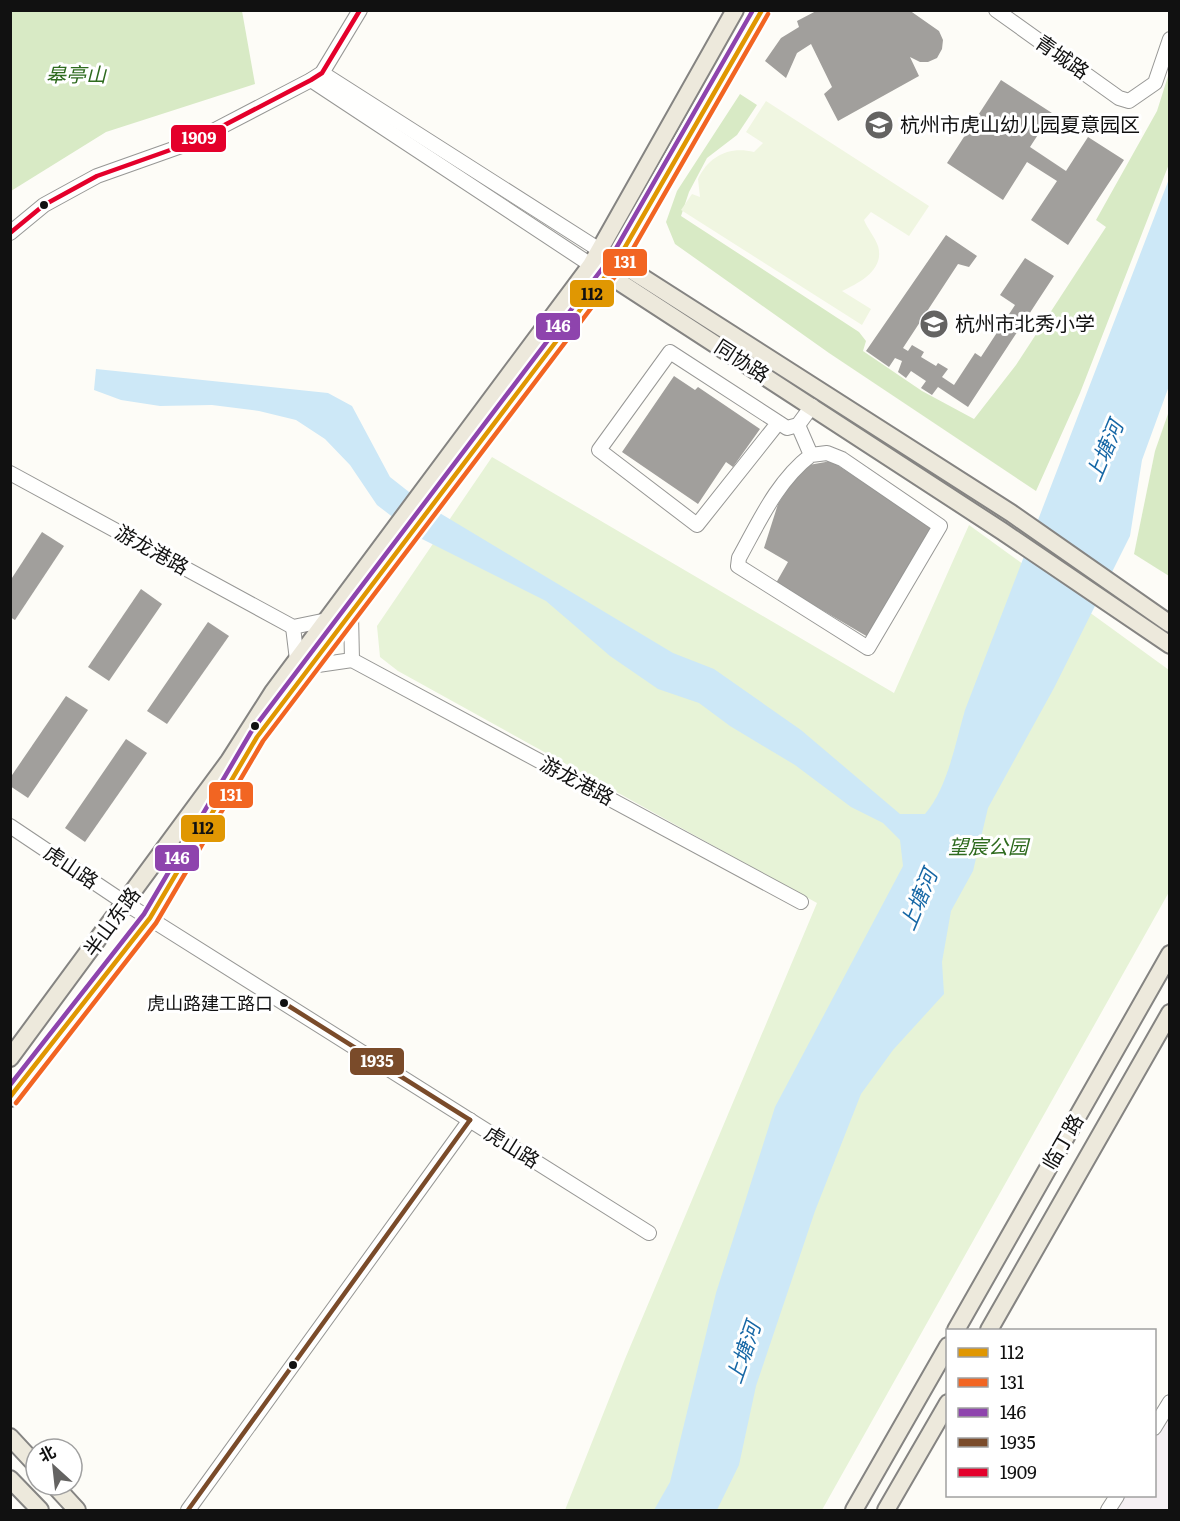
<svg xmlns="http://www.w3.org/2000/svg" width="1180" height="1521" font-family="Literata,'Noto Sans SC',serif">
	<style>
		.industrial { fill: #f5f0f3 }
		.green { fill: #e7f3d7 }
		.forest { fill: #d8eac5 }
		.pitch { fill: #f0f6e1 }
		.water { fill: #cde8f7 }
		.building { fill: #a19f9c }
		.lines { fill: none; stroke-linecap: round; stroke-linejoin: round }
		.minor-casing { stroke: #979795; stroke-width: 16 }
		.major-casing { stroke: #858482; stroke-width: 20 }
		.minor { stroke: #fffffe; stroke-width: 14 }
		.major { stroke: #ede9dc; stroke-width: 16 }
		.bus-1-casing { stroke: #fff; stroke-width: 9 }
		.bus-2-casing { stroke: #fff; stroke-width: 9 }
		.bus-3-casing { stroke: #fff; stroke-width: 9 }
		.bus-4-casing { stroke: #fff; stroke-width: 9 }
		.bus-5-casing { stroke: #fff; stroke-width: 9 }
		.bus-1 { stroke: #e09702; stroke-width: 4.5 }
		.bus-2 { stroke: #f26522; stroke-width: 4.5 }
		.bus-3 { stroke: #8e44ad; stroke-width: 4.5 }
		.bus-4 { stroke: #7a4b2a; stroke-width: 4.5 }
		.bus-5 { stroke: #e4002b; stroke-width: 4.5 }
		.bus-dot { fill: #111; stroke: #fff; stroke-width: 2 }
		.labels { text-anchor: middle; stroke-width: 6; stroke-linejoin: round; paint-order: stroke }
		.bus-label { font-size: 18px; fill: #111; stroke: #fff; text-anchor: end }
		.street-label { font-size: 20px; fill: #111; stroke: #fff }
		.park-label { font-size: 20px; font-style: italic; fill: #2f6b1f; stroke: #fff }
		.poi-label { font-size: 20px; fill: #111; stroke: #fff; text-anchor: start }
		.water-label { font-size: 21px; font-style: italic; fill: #1768a6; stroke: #fff }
		.line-badge { stroke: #fff; stroke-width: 2 }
		.badge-label { font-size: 16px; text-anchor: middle; font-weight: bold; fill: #fff }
		.pale-badge-label { font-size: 16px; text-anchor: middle; font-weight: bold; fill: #111 }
	</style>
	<rect width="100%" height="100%" fill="#fdfcf7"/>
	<!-- industrial -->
	<path class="industrial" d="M1169,1392v118h-61l8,-14h38l1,-75z"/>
	<!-- green -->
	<path class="green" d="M492,457l402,236 75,-168 200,145v222l-347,618h-257l60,-151 192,-456 -419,-232 -18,-14 -3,-31z"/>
	<!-- forest -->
	<g class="forest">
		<path d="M11,10l231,1 13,73 -149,48 -95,59z"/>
		<path d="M1169,73v91l-89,229 -44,98 -207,-138 -154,-109 -9,-22 11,-31 63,-97 17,11 -20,30 -30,23 -18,34 -8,24 178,116 7,9 -3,10 59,40 52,28 42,-54 90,-138 -10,-7 61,-109z"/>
		<path d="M1169,411v165l-35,-22 21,-103z"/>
	</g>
	<!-- pitch -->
	<path class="pitch" d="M766,101l163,105 -20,30 -38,-24 -7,8c3,8 11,17 14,26 7,24 -19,37 -36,45l29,18 -9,16 -181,-115 11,-16 8,3 -2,-18c11,-23 31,-33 56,-27l9,-9 -17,-11z"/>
	<!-- water -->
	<path class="water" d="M1169,179v207l-27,74 -12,76 -76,152 -66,120 -15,63 -22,40 -9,51 2,32 -51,56 -32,44 -46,117 -59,175 -17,79 -22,45h-63l16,-28 46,-189 59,-186 128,-241 -3,-26 -17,-17 -32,-16 -56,-42 -65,-39 -31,-23 -41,-14 -48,-33 -64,-55 -126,-63 -43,-33 -27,-40 -25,-26 -29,-19 -37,-9 -47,-6 -52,1 -39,-6 -27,-10 2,-21 232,24 24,13 38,71 33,26 250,150 41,16 87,61 99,84h25c23,-27 30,-70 40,-104z"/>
	<!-- building -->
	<g class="building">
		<path d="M818,10h91l30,21 4,9 -1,9 -5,9 -9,4h-8l-10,-5 9,19 -81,45 -14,-27 8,-7 -21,-43 -14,9 -11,25 -21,-17 16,-23 18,-11 -2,-6z"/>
		<path d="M1001,80l51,33 -22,34 36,24 22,-34 36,23 -56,85 -37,-25 26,-39 -30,-19 -24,38 -56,-37z"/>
		<path d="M946,235l31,21 -8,11 -11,-3 -55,84 5,3 4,-6 12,7 -3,5 15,9 2,-3 10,6 -6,8 12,8 21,-32 6,4 34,-52 -15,-10 25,-37 29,18 -86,131 -30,-20 -6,8 -11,-7 5,-7 -15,-10 -5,7 -8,-6 4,-11 -7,-3 -6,9 -23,-16z"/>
		<path d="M674,376l21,14 3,-3 62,42 -27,38 -7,-5 -28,42 -76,-52z"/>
		<path d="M831,461l101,66 -64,110 -92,-54 12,-21 -24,-14 14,-44 19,-29 12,-10z"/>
		<path d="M42,532l22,14 -49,74 -5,-3v-36z"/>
		<path d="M141,589l21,15 -53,77 -21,-14z"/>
		<path d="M208,622l21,14 -62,88 -20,-13z"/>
		<path d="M66,696l22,14 -60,88 -18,-12v-8z"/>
		<path d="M126,739l21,14 -62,89 -20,-14z"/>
	</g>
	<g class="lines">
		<!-- minor casing -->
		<g class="minor-casing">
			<g id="minor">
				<path d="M996,10l123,88 10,3 26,-18 15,-44"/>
				<path d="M322,73l276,176"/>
				<path d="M311,80l280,185"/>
				<path d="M10,233l34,-28 53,-29 93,-33 121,-63 11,-7 38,-63"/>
				<path d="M778,423l-81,102 -98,-75 71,-98 117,76 11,-3 14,-19"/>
				<path d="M798,425l13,30 16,-2 15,6 98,67 -72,122 -130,-82 1,-8c20,-36 38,-77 72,-103"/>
				<path d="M10,473l283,154 34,-7"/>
				<path d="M351,614l1,46"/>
				<path d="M293,627l4,33"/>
				<path d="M311,666l41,-6 449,242"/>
				<path d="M10,826l115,77 524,330"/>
				<path d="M1154,1428l16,-26"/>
				<path d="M188,1510l282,-390"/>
				<path d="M1108,1510l9,-14"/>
			</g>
		</g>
		<!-- major casing -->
		<g class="major-casing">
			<g id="major">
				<path d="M609,256l402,257 159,111"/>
				<path d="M598,268l404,263 168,114"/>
				<path d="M10,1058l219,-297 44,-69 318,-427 144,-255"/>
				<path d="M10,1098l140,-180 107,-181 360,-476 145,-251"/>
				<path d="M956,1330l214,-376"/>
				<path d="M989,1330l181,-317"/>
				<path d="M10,1437l26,28"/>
				<path d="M10,1479l30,31"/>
				<path d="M54,1485l23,25"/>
				<path d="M854,1510l94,-164"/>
				<path d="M886,1510l62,-107"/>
			</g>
		</g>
		<!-- minor -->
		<use href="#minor" class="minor"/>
		<!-- major -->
		<use href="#major" class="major"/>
		<!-- bus-1 casing -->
		<g class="bus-1-casing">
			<path id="bus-1" d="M10,1097l140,-179 107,-181 360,-476 145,-251"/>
		</g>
		<!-- bus-2 casing -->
		<g class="bus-2-casing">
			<path id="bus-2" d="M16,1103l140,-180 107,-182 360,-475 145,-252"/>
		</g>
		<!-- bus-3 casing -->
		<g class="bus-3-casing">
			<path id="bus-3" d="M10,1085l134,-171 107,-182 360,-475 142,-247"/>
		</g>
		<!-- bus-4 casing -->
		<g class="bus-4-casing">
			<g id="bus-4">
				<path d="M284,1003l186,117"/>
				<path d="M188,1510l282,-390"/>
			</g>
		</g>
		<!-- bus-5 casing -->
		<g class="bus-5-casing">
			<path id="bus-5" d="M10,233l34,-28 53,-29 93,-33 121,-63 11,-7 38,-63"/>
		</g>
		<!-- bus-1 -->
		<use href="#bus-1" class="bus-1"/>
		<!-- bus-2 -->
		<use href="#bus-2" class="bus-2"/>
		<!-- bus-3 -->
		<use href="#bus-3" class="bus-3"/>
		<!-- bus-4 -->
		<use href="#bus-4" class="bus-4"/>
		<!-- bus-5 -->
		<use href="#bus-5" class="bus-5"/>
	</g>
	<!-- icons -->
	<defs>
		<g id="school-disc" transform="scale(1.5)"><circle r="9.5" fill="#646362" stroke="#fff"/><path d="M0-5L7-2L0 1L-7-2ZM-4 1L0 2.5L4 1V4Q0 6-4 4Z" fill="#fff"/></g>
	</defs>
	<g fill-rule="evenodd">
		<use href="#school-disc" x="879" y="125"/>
		<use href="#school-disc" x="934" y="324"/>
	</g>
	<!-- markers -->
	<g class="bus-dot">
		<circle cx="44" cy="205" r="5"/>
		<circle cx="255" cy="726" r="5"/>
		<circle cx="284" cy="1003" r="5"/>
		<circle cx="293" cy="1365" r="5"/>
	</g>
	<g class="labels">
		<!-- bus labels -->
		<g class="bus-label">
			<text x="273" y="1010">虎山路建工路口</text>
		</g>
		<!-- street labels -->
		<g class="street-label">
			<text transform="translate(1062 57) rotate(35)" y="7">青城路</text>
			<text transform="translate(742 361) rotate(33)" y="7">同协路</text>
			<text transform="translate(152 550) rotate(29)" y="7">游龙港路</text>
			<text transform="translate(577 781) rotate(28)" y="7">游龙港路</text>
			<text transform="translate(71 867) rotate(34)" y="7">虎山路</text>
			<text transform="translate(112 922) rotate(-54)" y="7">半山东路</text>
			<text transform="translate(1063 1142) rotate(-60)" y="7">临丁路</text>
			<text transform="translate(512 1147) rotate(32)" y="7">虎山路</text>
		</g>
		<!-- park labels -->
		<g class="park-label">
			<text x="76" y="82">皋亭山</text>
			<text x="988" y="854">望宸公园</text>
		</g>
		<!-- poi labels -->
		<g class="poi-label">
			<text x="900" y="132">杭州市虎山幼儿园夏意园区</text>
			<text x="955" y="331">杭州市北秀小学</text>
		</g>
		<!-- water labels -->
		<g class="water-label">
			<text transform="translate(1105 451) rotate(-67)" y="7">上塘河</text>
			<text transform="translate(919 900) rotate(-67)" y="7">上塘河</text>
			<text transform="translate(744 1353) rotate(-71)" y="7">上塘河</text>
		</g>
	</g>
	<g class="line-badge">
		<rect x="170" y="124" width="57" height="29" rx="6" fill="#e4002b"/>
		<rect x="602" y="248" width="46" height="29" rx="6" fill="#f26522"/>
		<rect x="569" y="279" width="46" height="29" rx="6" fill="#e09702"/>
		<rect x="535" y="312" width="46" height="29" rx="6" fill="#8e44ad"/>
		<rect x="208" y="781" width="46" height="28" rx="6" fill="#f26522"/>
		<rect x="180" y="814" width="46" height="29" rx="6" fill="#e09702"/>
		<rect x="154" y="844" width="46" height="28" rx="6" fill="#8e44ad"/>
		<rect x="349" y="1047" width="56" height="29" rx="6" fill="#7a4b2a"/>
	</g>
	<g class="badge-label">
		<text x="199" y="144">1909</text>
		<text x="625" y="268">131</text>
		<text x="558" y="332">146</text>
		<text x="231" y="801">131</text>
		<text x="177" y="864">146</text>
		<text x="377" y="1067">1935</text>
	</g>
	<g class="pale-badge-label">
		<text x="592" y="300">112</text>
		<text x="203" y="834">112</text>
	</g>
	<!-- border -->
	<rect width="1180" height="1521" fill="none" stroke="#111111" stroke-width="24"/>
	<!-- legend -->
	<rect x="946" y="1329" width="210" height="168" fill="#ffffff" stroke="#a0a0a0" stroke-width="1.5"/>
	<rect x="958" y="1348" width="30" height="9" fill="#e09702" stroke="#a0a0a0" stroke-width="1.5"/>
	<text x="1000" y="1359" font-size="18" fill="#111111">112</text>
	<rect x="958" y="1378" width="30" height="9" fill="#f26522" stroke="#a0a0a0" stroke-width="1.5"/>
	<text x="1000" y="1389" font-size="18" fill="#111111">131</text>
	<rect x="958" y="1408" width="30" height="9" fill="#8e44ad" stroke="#a0a0a0" stroke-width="1.5"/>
	<text x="1000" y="1419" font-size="18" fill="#111111">146</text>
	<rect x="958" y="1438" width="30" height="9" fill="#7a4b2a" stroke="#a0a0a0" stroke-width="1.5"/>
	<text x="1000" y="1449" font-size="18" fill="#111111">1935</text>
	<rect x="958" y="1468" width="30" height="9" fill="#e4002b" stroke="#a0a0a0" stroke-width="1.5"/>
	<text x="1000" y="1479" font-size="18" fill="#111111">1909</text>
	<!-- north arrow -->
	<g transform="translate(54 1467) rotate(333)"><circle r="28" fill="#ffffff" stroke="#a0a0a0" stroke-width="1.5"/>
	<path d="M0-4.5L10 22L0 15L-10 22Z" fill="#646362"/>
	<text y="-9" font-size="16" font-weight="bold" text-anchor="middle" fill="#111111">北</text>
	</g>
</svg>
